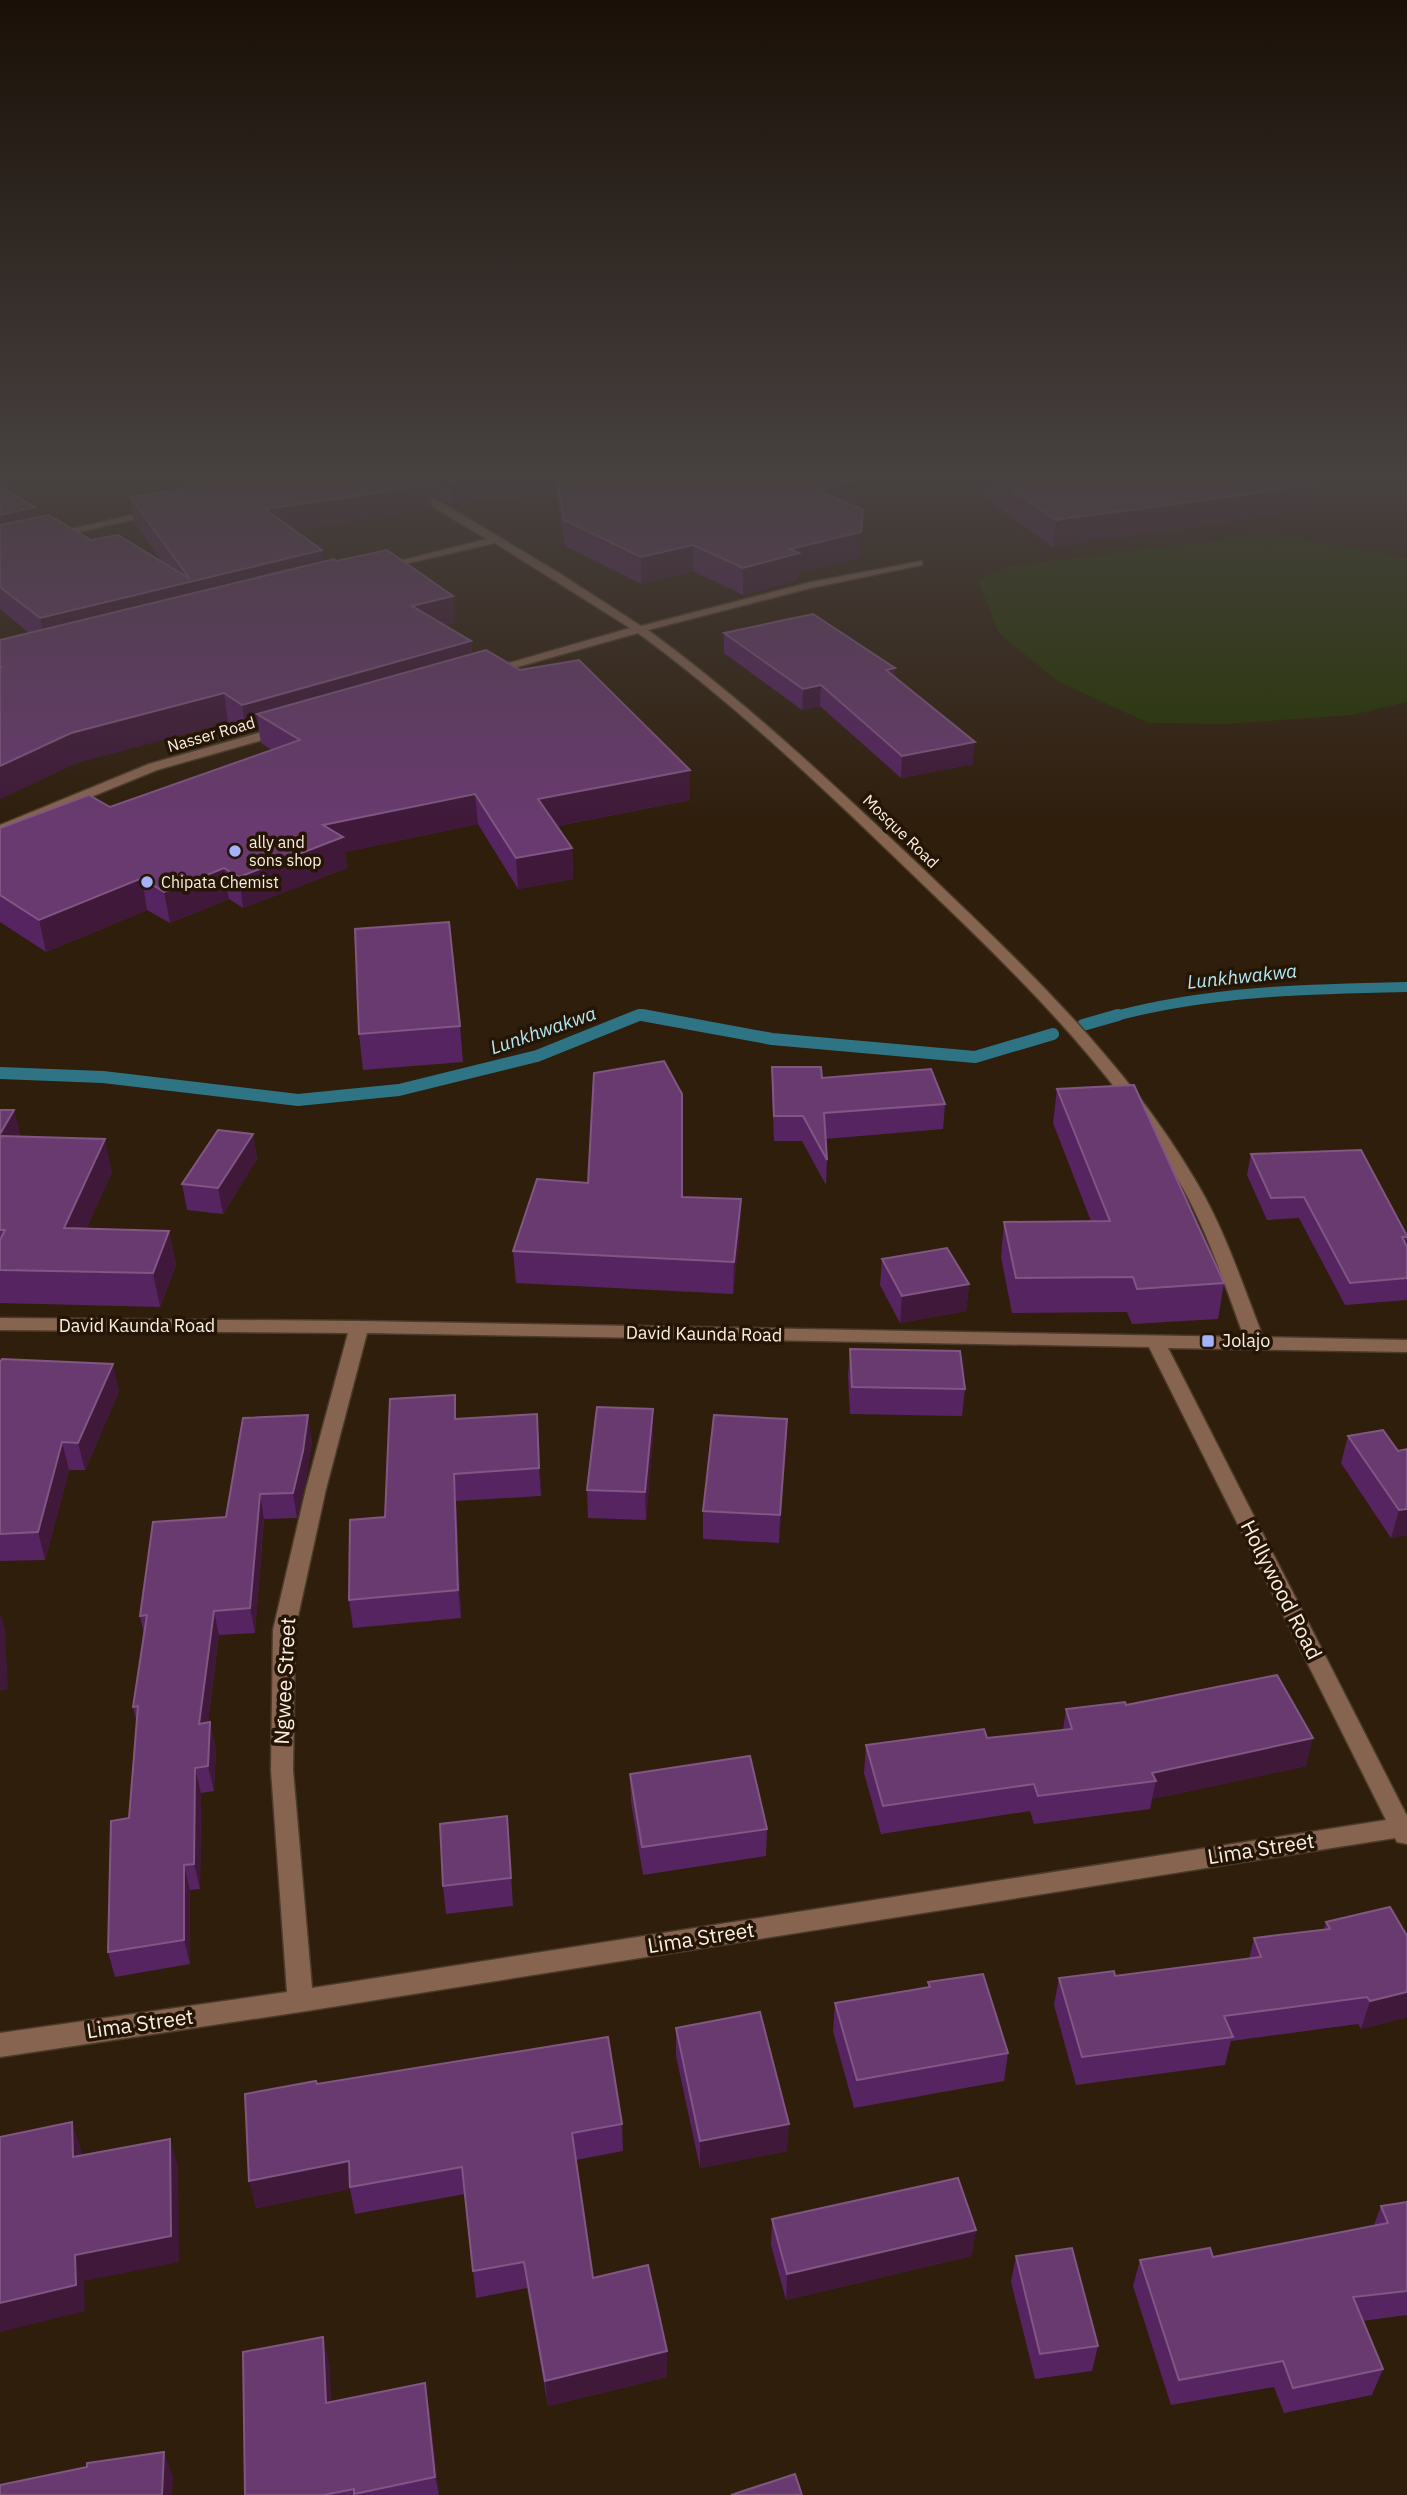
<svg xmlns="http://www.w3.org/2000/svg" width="1407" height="2495" font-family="'IBM Plex Sans',sans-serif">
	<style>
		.green { fill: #253501 }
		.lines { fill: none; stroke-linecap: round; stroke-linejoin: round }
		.stream-far1 { stroke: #2f7485; stroke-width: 10 }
		.stream { stroke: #2f7485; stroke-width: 12 }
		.minor-casing { stroke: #4b3b2a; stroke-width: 3 }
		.minor { fill: #876450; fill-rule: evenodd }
		.wall { fill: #572462 }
		.shaded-wall { fill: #40193a }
		.building { fill: #693a70; stroke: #805682; stroke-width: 2 }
		.poi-dot { fill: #a3b2fd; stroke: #251504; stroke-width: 2.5 }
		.labels { text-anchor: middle; stroke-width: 7; stroke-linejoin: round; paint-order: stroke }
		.far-street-label { font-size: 16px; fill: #faeee3; stroke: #251504 }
		.far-poi-label { font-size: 16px; fill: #faeee3; stroke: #251504; text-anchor: start }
		.street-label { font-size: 18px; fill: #faeee3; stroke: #251504 }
		.poi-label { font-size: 18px; fill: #faeee3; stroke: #251504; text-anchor: start }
		.water-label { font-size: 19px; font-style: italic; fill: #b0e8f7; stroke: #251504 }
		.near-street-label { font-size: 21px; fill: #faeee3; stroke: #251504 }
	</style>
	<rect width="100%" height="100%" fill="#2f1e0c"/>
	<!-- green -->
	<path class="green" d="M1260,534l33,3 114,21v144l-55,13 -128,9 -75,-1 -90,-41 -60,-49 -21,-53 34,-14z"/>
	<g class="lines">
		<!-- stream-far1 -->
		<g class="stream-far1">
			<path d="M635,1017l5,-2 12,2"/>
			<path d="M1112,1017c96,-26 195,-28 295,-30"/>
		</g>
		<!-- stream -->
		<g class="stream">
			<path d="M642,1015l130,24 203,18 78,-23"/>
			<path d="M1083,1025l35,-10"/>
			<path d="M0,1073l103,4 195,23 101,-10 138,-34 102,-41"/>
		</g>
		<!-- minor casing -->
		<g class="minor-casing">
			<g id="minor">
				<path d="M383,474h11l165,99 82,53 170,-44 111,-21v4l-111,23 -163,42c97,71 184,153 271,235 99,95 205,194 275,313 30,49 48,105 69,159l144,3v12l-239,-4 239,468v28l-10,-2 -2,-4 -1095,174 -300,45v-24l287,-41 -16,-222 2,-140 33,-141 42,-156 -348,-3v-12l359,3 885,16c-20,-54 -38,-111 -68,-161 -69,-116 -171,-213 -268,-306 -86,-83 -173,-166 -270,-237l-142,40h-8v-4l142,-41 -135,-85 -116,27v-4l108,-27 -81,-48zM367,1333l782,14 237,473 -1074,168 -19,-218 2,-140 31,-141z"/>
				<path d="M157,509l5,3 -2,2 -109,24 -5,-3z"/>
				<path d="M283,726l6,4 -2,3 -130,37 -157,64v-9l149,-61z"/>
			</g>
		</g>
		<!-- minor -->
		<use href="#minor" class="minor"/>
	</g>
	<!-- wall -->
	<g class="wall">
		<path d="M278,474h612l-38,4 4,28 -1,1 5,51 -62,15v7l-55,15 -50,-24 -52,13 -76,-38 -10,-55 -102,15 -22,-13 1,16 -138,21 29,31h13l117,35 2,27 -10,2 26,16 1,12 218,147 -133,26 15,22 1,31 -55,10 -40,-65 -133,28 2,16 -104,40 -14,-9 -59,24 -23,-13 -101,42 -46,-30v-94l110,-21 162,-57 -11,-7 -2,-13 -13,4 -18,-12 -152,41 -76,36v-159l29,-7 -29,-24v-123l37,31 54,23 72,23 -29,-41 -4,-25z"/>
		<path d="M952,474h357l5,11 -5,25 -256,37z"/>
		<path d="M724,633l171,35 -1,9 79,87 -72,14 -81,-72 -18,4 -78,-57z"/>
		<path d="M460,1026l3,36 -100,8 -4,-36z"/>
		<path d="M772,1067l173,37 -2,25 -118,10 2,21 -1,25 -24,-44h-28l-2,-49z"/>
		<path d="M1057,1089l167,194 -6,36 -86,5 -5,-12 -115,1 -11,-56 3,-35 87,-1 -38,-98z"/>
		<path d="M0,1110h14l6,25 -1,2 93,35 -26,57 83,2 7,34 -16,42 -160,-4z"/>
		<path d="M253,1134l4,25 -34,55 -36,-4 -5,-26z"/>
		<path d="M1251,1154l156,82 -1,8 1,3v53l-62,5 -46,-87 -32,2 -20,-45z"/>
		<path d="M683,1197l58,2 -1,31 -7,64 -217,-11 -3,-32z"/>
		<path d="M882,1259l87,25 -3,27 -66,12 -20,-38z"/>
		<path d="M850,1349l115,40 -3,27 -112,-2 -2,-38z"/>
		<path d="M0,1362l119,29 -34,79h-16l-24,90 -45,1z"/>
		<path d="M653,1409v27l-7,84 -58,-2 -1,-28z"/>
		<path d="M537,1414l4,82 -85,5 5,117 -108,10 -4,-28 36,-83 72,-98z"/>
		<path d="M787,1419l-8,124 -76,-4v-28z"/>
		<path d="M1348,1436l50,15 9,84 -16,3 -50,-75z"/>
		<path d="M312,1440l-5,35 -10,43 -33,1 -9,114 -36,2 -11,88 8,24 -2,44 -13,2 -1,96 -10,1v74l-75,13 -7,-25 21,-134 8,-94 -4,-17 11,-72 -4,-19 86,-99z"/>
		<path d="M1126,1705l180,61 -154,33 -2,10 -116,15 -4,-13 -149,23 -17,-61 2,-28 121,-7 76,-8 3,-21z"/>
		<path d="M630,1774l137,55 -1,27 -123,19 -12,-73z"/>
		<path d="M509,1844l4,62 -67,8 -3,-28z"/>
		<path d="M1326,1922l81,14v81l-46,12 -3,-5 -127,17 -6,24 -149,20 -22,-80 5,-27 56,-2 134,-17 5,-21 70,-9z"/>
		<path d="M928,1982l80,71 -4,28 -150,27 -21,-77 2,-28 93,-16z"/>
		<path d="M676,2028l111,123 -87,17 -24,-112z"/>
		<path d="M317,2084l305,40 1,27 -47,9 17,118 74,99 -119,29 -21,-118 -51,10 -11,-104 -110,20 -5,-25 -94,19z"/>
		<path d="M1407,2202v113l-45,6 21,48 -11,26 -88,18 -10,-26 -103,18 -38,-119 7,-26 73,-3 161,-32 7,-19z"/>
		<path d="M772,2219l204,11 -5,26 -185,44 -15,-55z"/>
		<path d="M1016,2256l82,90 -6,25 -57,8 -24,-97z"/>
		<path d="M329,2363l2,39 98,7 10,86h-194z"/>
	</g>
	<!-- shaded-wall -->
	<g class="shaded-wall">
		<path d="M496,474h58l1,17 -102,15 -2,-25z"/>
		<path d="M804,474h86l-87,9z"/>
		<path d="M858,480l-2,26 -39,10 1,-25z"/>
		<path d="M430,485l2,24 -164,25 -3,-25z"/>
		<path d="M1314,485l-5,25 -256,37 3,-27z"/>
		<path d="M35,507l5,25 -40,9v-26z"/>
		<path d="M863,510l-3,48 -62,15v7l-55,15v-27l47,-19z"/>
		<path d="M693,545v26l-52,13v-27z"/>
		<path d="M322,550l3,26 -280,69 -5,-27z"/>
		<path d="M453,596l2,27 -41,10 -2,-27z"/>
		<path d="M471,641l2,28 -216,45 2,16 -13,4 -4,-29z"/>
		<path d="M895,668l-1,21 -8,-19z"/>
		<path d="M821,685l-1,21 -18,4 1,-21z"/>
		<path d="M224,693l4,29 -152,41 -76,36v-33l71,-33z"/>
		<path d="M975,742l-2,22 -72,14 1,-22z"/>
		<path d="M690,770v30l-150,29 -2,-30z"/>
		<path d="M475,794l3,30 -133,28 2,16 -104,40 -4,-31 84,-52z"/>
		<path d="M572,848l1,31 -55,10 -2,-31z"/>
		<path d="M224,868l5,31 -59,24 -6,-31z"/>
		<path d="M142,878l5,32 -101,42 -7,-32z"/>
		<path d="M14,1110l6,25 -20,36v-37z"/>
		<path d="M253,1134l4,25 -34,55 -5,-26z"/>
		<path d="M105,1139l7,33 -40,90 -8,-34z"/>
		<path d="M741,1199l-1,31 -7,64 1,-32z"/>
		<path d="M169,1231l7,34 -16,42 -7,-34z"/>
		<path d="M969,1284l-3,27 -66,12 2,-27z"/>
		<path d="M113,1364l6,27 -34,79 -7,-27z"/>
		<path d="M653,1409v27l-7,84 -1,-28z"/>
		<path d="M537,1414l2,27 2,55 -2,-28z"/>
		<path d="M308,1415l4,25 -5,35 -10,43 -4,-25z"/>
		<path d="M787,1419l-1,27 -7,97 1,-28z"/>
		<path d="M62,1442l7,28 -24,90 -7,-28z"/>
		<path d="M454,1474l2,27 5,117 -3,-28z"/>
		<path d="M260,1494l4,25 -9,114 -5,-25z"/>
		<path d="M1407,1509v26l-16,3 8,-28z"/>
		<path d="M214,1611l5,24 -14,113 -6,-24z"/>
		<path d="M0,1612l5,18 3,59 -8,2z"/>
		<path d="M210,1722l6,25 -2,44 -6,-25z"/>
		<path d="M1313,1738l-7,28 -154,33 4,-18 -4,-8z"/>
		<path d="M195,1768l6,25 -1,96 -6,-25z"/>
		<path d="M184,1865l6,25v74l-6,-24z"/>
		<path d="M1407,1992v25l-46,12 9,-28z"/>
		<path d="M72,2122l9,27 1,35 -9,-27z"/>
		<path d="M789,2124l-2,27 -87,17v-27z"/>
		<path d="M170,2139l8,27 1,96 -95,19 1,30 -85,21v-29l75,-48z"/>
		<path d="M349,2161l1,28 -94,19 -7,-27z"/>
		<path d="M976,2230l-5,26 -185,44 1,-26z"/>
		<path d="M323,2337l6,26 3,66 -6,-26z"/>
		<path d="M667,2351v26l-119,29 -3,-25z"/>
		<path d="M425,2383l4,26 10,86 -4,-18z"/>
		<path d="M164,2452l9,25 -1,18h-10z"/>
	</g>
	<!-- building -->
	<g class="building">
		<path d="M278,474h135l17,11 -165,24 57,41 -282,68 -40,-31v-62l49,-10 42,25 27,-5 72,44 -60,-82z"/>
		<path d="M440,474h56l-45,7z"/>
		<path d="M556,474h287l15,6 -40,11 45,19 -2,22 -71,17 9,4 -56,15 -50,-23 -52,12 -77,-37z"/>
		<path d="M990,474h319l5,11 -258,35z"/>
		<path d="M0,486l35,21 -35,8z"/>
		<path d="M387,550l66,46 -41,10 59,35 -229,64 -18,-12 -153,40 -71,33v-99h1l-1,-1v-26l334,-81 2,2z"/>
		<path d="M813,614l82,54 -9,2 89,72 -73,14 -81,-71 -18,4 -79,-56z"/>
		<path d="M486,650l34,20 59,-10 111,110 -152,29 34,49 -56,10 -41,-64 -152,31 20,12 -104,40 -15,-9 -60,24 -22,-14 -103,42 -39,-25v-67l89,-33 21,12 190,-67 -43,-26z"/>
		<path d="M449,922l11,104 -101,8 -4,-105z"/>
		<path d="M664,1061l18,33v103l59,2 -7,63 -221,-11 24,-72 51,4 6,-110z"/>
		<path d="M772,1067h49l1,11 109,-9 14,35 -121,9 3,47 -24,-44h-29z"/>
		<path d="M1134,1085l90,198 -87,6 -4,-12 -117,1 -12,-56 106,-1 -53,-132z"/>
		<path d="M0,1110h14l-14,24z"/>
		<path d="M218,1130l35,4 -35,54 -36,-4z"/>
		<path d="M1,1136l104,3 -41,89 105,3 -16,42 -153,-3v-30l5,-10h-5v-91z"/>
		<path d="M1361,1150l46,86v1h-5l5,10v31l-57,5 -46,-86 -33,1 -20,-44z"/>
		<path d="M947,1248l22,36 -67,12 -20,-37z"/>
		<path d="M850,1349l110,2 5,38 -113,-2z"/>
		<path d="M2,1359l111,5 -35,79 -16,-1 -24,90 -38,2v-172z"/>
		<path d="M455,1395v24l82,-5 2,54 -85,6 4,116 -109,10 1,-80 35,-3 5,-118z"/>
		<path d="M597,1407l56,2 -8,83 -58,-2z"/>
		<path d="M308,1415l-5,36 -10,42 -33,1 -10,114 -36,3 -15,113 11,-2 -2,44 -13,2 -1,96 -10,1v75l-76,12 3,-131 18,-3 9,-112 -5,1 14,-92 -7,1 13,-94 73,-5 17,-99z"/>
		<path d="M714,1415l73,4 -7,96 -77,-4z"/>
		<path d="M1383,1430l15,21 9,-2v60l-8,1 -51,-74z"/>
		<path d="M1277,1675l36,63 -161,35 4,8 -118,15 -4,-12 -151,22 -17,-61 118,-16 3,9 85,-9 -6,-20 59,-7 1,3z"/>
		<path d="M750,1756l17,73 -125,18 -12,-73z"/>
		<path d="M507,1816l4,62 -68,8 -3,-62z"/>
		<path d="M1390,1907l17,29v56l-37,9 -3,-4 -143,19 9,21 -151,20 -23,-79 55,-7 1,5 146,-19 -7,-19 76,-9 -4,-7z"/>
		<path d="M983,1974l25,79 -151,27 -22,-77 95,-16 -2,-5z"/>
		<path d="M760,2012l29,112 -89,17 -24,-113z"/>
		<path d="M608,2037l14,87 -50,9 21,145 55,-13 19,86 -122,30 -21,-119 -51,9 -11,-104 -112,20 -1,-26 -100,20 -4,-87 71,-13 1,3z"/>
		<path d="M72,2122l1,35 97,-18 1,97 -96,19 1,30 -76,18v-166z"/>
		<path d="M958,2178l18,52 -189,44 -15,-55z"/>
		<path d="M1407,2202v89l-54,6 30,72 -90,19 -10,-27 -104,19 -39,-120 70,-12 3,9 175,-34 -7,-17z"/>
		<path d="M1072,2248l26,98 -58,8 -24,-98z"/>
		<path d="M323,2337l3,66 99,-20 10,94 -81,17v-5l-30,6h-79l-2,-143z"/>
		<path d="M164,2452l-2,43h-162v-10l87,-18v-4z"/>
		<path d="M795,2474l7,21h-71z"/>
	</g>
	<!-- sky -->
	<linearGradient id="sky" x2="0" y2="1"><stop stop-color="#1a1007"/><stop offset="0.58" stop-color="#474140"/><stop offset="1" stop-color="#474140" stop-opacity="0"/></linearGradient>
	<rect width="1407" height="823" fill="url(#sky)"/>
	<!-- markers -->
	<g class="poi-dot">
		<circle cx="235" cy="851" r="7"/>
		<circle cx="147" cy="882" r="7"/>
		<rect x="1201" y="1334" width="14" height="14" rx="3.5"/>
	</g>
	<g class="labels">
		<!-- far-street labels -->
		<g class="far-street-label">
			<text transform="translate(211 734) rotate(-16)" y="6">Nasser Road</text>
			<text transform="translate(901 831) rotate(44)" y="6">Mosque Road</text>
		</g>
		<!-- far-poi labels -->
		<g class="far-poi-label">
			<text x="249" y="848">ally and<tspan x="249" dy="18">sons shop</tspan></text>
			<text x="161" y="888">Chipata Chemist</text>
		</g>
		<!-- street labels -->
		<g class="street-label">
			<text x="137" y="1332">David Kaunda Road</text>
			<text transform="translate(704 1334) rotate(1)" y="6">David Kaunda Road</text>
		</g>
		<!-- poi labels -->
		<g class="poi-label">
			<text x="1222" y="1347">Jolajo</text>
		</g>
		<!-- water labels -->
		<g class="water-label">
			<text transform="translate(1242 976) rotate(-6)" y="7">Lunkhwakwa</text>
			<text transform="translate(543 1030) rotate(-19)" y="7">Lunkhwakwa</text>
		</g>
		<!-- near-street labels -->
		<g class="near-street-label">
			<text transform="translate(1281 1590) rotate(63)" y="7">Hollywood Road</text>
			<text transform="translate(285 1681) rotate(-87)" y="7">Ngwee Street</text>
			<text transform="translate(1261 1849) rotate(-9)" y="7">Lima Street</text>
			<text transform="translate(701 1938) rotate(-9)" y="7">Lima Street</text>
			<text transform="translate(140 2024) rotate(-8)" y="7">Lima Street</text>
		</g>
	</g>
</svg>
